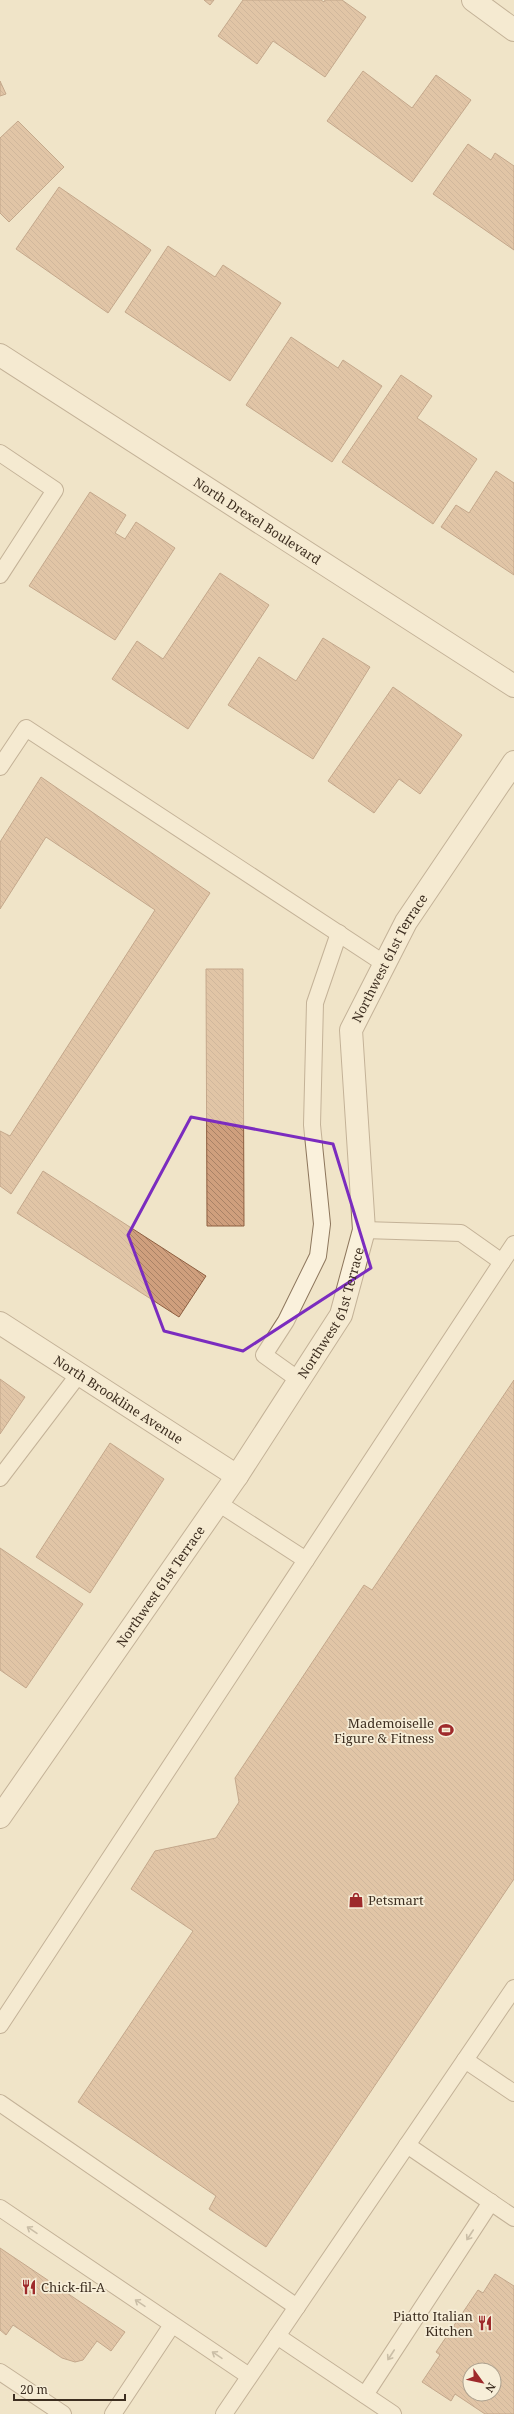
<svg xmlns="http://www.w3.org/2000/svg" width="514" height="2414" font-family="'Noto Serif',serif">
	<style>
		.building { fill: url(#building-back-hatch); stroke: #8d5f41; fill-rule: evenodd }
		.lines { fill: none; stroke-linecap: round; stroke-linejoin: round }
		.service-casing { stroke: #8d765c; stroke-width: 18 }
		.minor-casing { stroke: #8d765c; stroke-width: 24 }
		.service { stroke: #faf1dc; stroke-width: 16 }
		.minor { stroke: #faf1dc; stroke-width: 22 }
		.oneway { stroke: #9c907e }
		.marked { fill: none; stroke: #7b2cbf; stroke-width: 3; stroke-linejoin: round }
		.labels { text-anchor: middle; stroke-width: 3.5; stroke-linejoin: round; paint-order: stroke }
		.street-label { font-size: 13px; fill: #3d2e20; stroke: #f7eed8 }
		.poi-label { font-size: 13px; fill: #3d2e20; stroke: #f7eed8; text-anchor: end }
	</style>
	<defs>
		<pattern id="building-back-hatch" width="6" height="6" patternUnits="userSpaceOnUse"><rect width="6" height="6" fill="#cf9f7d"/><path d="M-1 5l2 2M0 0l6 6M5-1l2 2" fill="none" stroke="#a98266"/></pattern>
	</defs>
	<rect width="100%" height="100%" fill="#f0e4c8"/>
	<!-- building -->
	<g class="building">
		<path d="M204,0h10l-4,5z"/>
		<path d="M243,0h78l3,2 1,-2h17l24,17 -41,60 -52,-36 -16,23 -39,-28z"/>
		<path d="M363,71l49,37 24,-33 35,25 -59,82 -85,-61z"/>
		<path d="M0,81l6,13 -6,2z"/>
		<path d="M18,121l46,46 -55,55 -9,-9v-75z"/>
		<path d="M468,144l23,16 4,-7 19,13v84l-81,-56z"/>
		<path d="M59,187l92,63 -43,63 -92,-64z"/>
		<path d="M168,246l47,31 8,-12 58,38 -51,78 -105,-69z"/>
		<path d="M291,337l47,31 5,-8 39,26 -50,76 -86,-57z"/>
		<path d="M401,375l31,21 -15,22 60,41 -44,65 -91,-62z"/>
		<path d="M496,471l18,12v92l-73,-48 15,-22 13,8z"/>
		<path d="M90,492l36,23 -11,18 10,6 11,-17 39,26 -60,92 -86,-54z"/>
		<path d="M220,573l49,32 -81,124 -76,-50 25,-38 26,18z"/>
		<path d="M323,638l47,29 -57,92 -85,-54 31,-48 37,24z"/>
		<path d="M393,687l69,48 -42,59 -21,-15 -25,34 -46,-32z"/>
		<path d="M41,777l169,116 -199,301 -11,-8v-55l10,5 145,-226 -109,-73 -46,72v-67z"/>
		<path d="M206,969h37l1,257h-37z"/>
		<path d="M43,1171l163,105 -27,41 -162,-104z"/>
		<path d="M0,1379l25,18 -25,37z"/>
		<path d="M514,1380v499l-248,368 -57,-38 7,-13 -138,-94 115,-171 -62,-42 24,-38 61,-13 23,-36 -4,-24 129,-193 8,5z"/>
		<path d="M110,1443l54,36 -74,114 -54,-36z"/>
		<path d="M0,1548l83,56 -57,84 -26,-18z"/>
		<path d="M0,2248l125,84 -14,19 -14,-10 -14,19 -8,2 -13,-4 -49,-33 -7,10 -6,-5z"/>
		<path d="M495,2274l19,12v128h-29l-30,-20 -4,7 -29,-19 18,-27 -4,-3 42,-62 5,3zM470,2370h24v24h-24z"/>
	</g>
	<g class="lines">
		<!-- service casing -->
		<g class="service-casing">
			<g id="service">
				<path d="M0,453l55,37 -55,85"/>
				<path d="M0,767l26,-39 359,236"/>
				<path d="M364,1230l97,3 41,29 12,-18"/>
				<path d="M299,1380l-35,-25 22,-34 32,-65 4,-32 -10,-99 3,-122 24,-70"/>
				<path d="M0,1478l79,-104"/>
				<path d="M218,1503l88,57"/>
				<path d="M0,2025l502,-763"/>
				<path d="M465,2060l49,33"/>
				<path d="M0,2103l297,204"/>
				<path d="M407,2145l107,73"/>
				<path d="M0,2208l249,168"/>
				<path d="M277,2336l116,78"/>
				<path d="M0,2372l63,42"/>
				<path d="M365,2395l126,-193"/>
				<path d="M113,2414l59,-89"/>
				<path d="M224,2414l290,-426"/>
			</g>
		</g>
		<!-- minor casing -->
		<g class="minor-casing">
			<g id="minor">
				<path d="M473,0l41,30"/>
				<path id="s1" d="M0,355l514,331"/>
				<path id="s2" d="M0,1323l237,153"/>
				<path id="s3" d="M0,1817l237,-341 104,-161 23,-85 -13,-200 55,-108 108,-160"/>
			</g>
		</g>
		<!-- service -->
		<use href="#service" class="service"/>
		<!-- minor -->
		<use href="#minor" class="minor"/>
	</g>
	<!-- one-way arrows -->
	<defs><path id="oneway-shaft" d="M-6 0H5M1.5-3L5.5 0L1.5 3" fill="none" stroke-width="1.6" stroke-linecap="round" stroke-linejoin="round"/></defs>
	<g class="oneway">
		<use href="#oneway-shaft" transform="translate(32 2230) rotate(-146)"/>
		<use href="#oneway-shaft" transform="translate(470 2235) rotate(123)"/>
		<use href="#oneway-shaft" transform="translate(140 2303) rotate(-146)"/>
		<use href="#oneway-shaft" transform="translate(217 2355) rotate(-146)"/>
		<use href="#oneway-shaft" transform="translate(391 2355) rotate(123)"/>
	</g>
	<!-- marked area -->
	<path d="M0 0H514V2414H0ZM191,1117l142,27 38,124 -128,83 -79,-20 -36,-96z" fill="#f0e4c8" fill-opacity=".55" fill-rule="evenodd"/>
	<path class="marked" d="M191,1117l142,27 38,124 -128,83 -79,-20 -36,-96z"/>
	<!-- icons -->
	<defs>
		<g id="stadium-bare" transform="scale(1.2)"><path d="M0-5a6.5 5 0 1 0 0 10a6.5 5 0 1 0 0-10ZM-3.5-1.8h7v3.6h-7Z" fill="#9e2a2b" stroke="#f7eed8" stroke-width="2.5" paint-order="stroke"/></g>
		<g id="shop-bare" transform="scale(1.2)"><path d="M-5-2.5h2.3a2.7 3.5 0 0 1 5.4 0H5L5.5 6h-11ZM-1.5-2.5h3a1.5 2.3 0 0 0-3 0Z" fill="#9e2a2b" stroke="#f7eed8" stroke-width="2.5" paint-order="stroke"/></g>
		<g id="restaurant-bare" transform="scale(1.2)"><path d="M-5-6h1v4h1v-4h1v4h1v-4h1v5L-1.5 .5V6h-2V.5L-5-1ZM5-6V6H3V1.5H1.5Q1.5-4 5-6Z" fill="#9e2a2b" stroke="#f7eed8" stroke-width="2.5" paint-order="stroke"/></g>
	</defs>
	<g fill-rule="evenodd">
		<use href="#stadium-bare" x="446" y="1730"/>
		<use href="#shop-bare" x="356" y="1900"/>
		<use href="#restaurant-bare" x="29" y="2287"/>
		<use href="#restaurant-bare" x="485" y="2323"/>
	</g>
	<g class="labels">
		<!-- street labels -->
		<g class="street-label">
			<text dy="5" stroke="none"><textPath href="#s1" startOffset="306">North Drexel Boulevard</textPath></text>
			<text dy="5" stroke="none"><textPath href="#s3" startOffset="977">Northwest 61st Terrace</textPath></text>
			<text dy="5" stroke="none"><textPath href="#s3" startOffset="605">Northwest 61st Terrace</textPath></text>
			<text dy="5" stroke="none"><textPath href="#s2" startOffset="141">North Brookline Avenue</textPath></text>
			<text dy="5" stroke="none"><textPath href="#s3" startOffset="281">Northwest 61st Terrace</textPath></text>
		</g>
		<!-- poi labels -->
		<g class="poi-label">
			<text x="434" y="1728">Mademoiselle<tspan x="434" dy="15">Figure &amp; Fitness</tspan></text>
			<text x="368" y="1905" text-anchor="start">Petsmart</text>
			<text x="41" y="2292" text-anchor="start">Chick-fil-A</text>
			<text x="473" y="2321">Piatto Italian<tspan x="473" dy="15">Kitchen</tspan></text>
		</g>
	</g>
	<!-- north arrow -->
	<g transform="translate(482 2382) rotate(123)"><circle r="19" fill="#f7eed8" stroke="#ada18e"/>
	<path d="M0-3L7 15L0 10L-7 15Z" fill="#9e2a2b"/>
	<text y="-6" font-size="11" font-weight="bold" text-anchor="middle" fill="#3d2e20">N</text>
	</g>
	<!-- scale -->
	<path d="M14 2394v6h111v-6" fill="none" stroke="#3d2e20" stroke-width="2"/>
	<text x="20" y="2394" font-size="12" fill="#3d2e20" stroke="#f7eed8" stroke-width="3" paint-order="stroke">20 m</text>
</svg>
